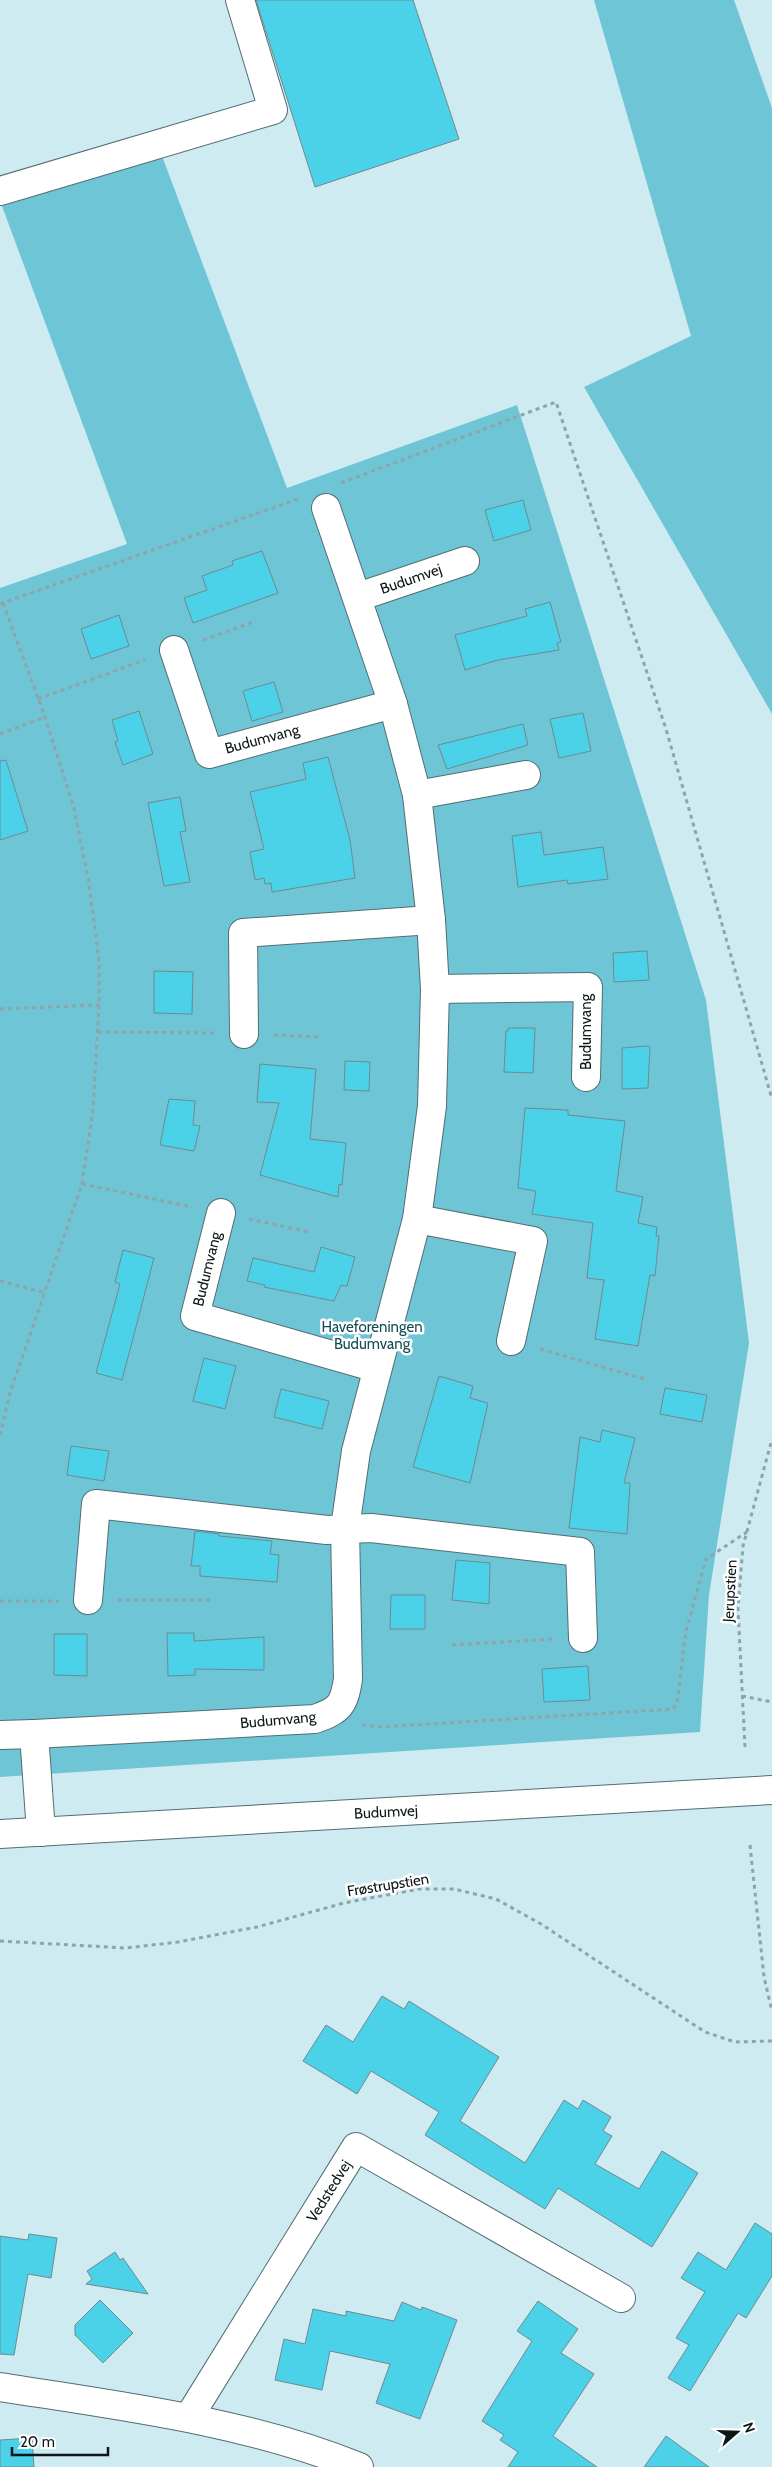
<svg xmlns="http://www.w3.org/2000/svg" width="772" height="2467" font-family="Cabin,sans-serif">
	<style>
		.green { fill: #6ec5d5 }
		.building { fill: #4bd1e8; stroke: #708a8f }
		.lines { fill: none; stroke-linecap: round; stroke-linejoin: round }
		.minor-casing { stroke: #536d72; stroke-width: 30 }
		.path { stroke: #8ea4a9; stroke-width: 3; stroke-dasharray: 4 4; stroke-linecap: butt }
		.minor { stroke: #fff; stroke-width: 28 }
		.labels { text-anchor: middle; stroke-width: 5; stroke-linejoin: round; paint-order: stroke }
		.street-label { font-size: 15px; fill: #0d1719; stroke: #fff }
		.park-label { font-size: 15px; fill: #134c56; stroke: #fff }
	</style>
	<rect width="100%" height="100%" fill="#ceebf1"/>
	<!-- green -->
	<g class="green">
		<path d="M594,0h140l38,108v606l-188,-327 107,-51z"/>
		<path d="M162,156l125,332 230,-83 189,595 43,343 -40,252 -9,137 -700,45v-1189l127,-44 -125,-338z"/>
	</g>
	<!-- building -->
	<g class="building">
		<path d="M256,0h157l46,139 -144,48z"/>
		<path d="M523,500l8,30 -37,11 -9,-31z"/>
		<path d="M262,551l16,42 -85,30 -9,-25 23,-8 -5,-14 31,-11 -1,-4z"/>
		<path d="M550,602l11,40 -4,1 2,7 -61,10 -33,10 -10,-35 72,-19 -2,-7z"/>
		<path d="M119,615l10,31 -38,13 -10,-30z"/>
		<path d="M274,682l9,30 -31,9 -9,-30z"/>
		<path d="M139,711l14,43 -30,11 -8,-23 3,-1 -6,-21z"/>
		<path d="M583,713l8,38 -32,7 -9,-39z"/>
		<path d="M523,724l5,21 -81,24 -9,-24z"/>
		<path d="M328,757l22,83 5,38 -83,14 -1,-9 -6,1 -1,-6 -9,2 -5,-28 14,-3 -14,-57 56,-13 -3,-16z"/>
		<path d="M6,760l22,71 -28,9v-79z"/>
		<path d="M180,797l6,34 -6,1 10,50 -26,4 -16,-83z"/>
		<path d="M541,832l3,23 59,-8 5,32 -40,5 -1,-4 -49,7 -6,-51z"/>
		<path d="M647,951l2,29 -35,2 -1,-29z"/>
		<path d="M154,971l39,1 -1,42 -38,-1z"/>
		<path d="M508,1028h27l-2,45 -29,-1 2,-41h2z"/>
		<path d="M647,1046l3,1 -2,41 -26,1v-41z"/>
		<path d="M345,1061l25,1 -1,29 -25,-1z"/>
		<path d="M260,1064l56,5 -6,70 36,4 -4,42 -3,-1 -1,13 -78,-22 19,-72 -22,-1z"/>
		<path d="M169,1099l26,2 -2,24 7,1 -6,25 -34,-6z"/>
		<path d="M525,1108l43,2v5l57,6 -9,70 27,6 -5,26 19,4 -1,9h3l-4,40 -5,-1 -12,71 -43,-7 9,-59 -17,-2 6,-55 -61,-9 4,-23 -18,-3z"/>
		<path d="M321,1247l34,10 -8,29 -6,-1 -7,16 -70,-14 1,-2 -18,-4 6,-23 61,14z"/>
		<path d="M123,1250l31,8 -32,122 -26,-7 24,-89 -5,-2z"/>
		<path d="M204,1358l32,8 -11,43 -32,-8z"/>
		<path d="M439,1376l34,10 -3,12 18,5 -18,80 -57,-16z"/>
		<path d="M665,1388l42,7 -5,27 -42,-8z"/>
		<path d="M281,1389l48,12 -7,28 -48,-12z"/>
		<path d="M602,1430l33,8 -11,45h6l-3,51 -58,-6 11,-91 20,5z"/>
		<path d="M71,1446l38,5 -5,30 -37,-6z"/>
		<path d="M195,1531l24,3v2l53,5 -2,13 9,1 -2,27 -77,-6v-10h-9z"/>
		<path d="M456,1560l34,3 -1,41 -37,-4z"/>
		<path d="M391,1595h34v34h-35z"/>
		<path d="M167,1633h27v8l70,-4v33l-69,-1v6l-27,1z"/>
		<path d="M54,1634h33v42l-33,-1z"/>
		<path d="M588,1666l2,34 -46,2 -2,-33z"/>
		<path d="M382,1996l22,13 5,-8 90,56 -39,64 65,42 39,-63 14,9 5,-9 28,17 -8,14 9,5 -17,28 44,25 23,-38 36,22 -46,74 -94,-59 -13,21 -64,-39 -56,-35 14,-23 -68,-41 -14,23 -54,-33 23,-36 27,17z"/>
		<path d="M755,2223l17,11v42l-26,42 -8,-5 -48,78 -22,-13 21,-33 -13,-7 29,-46 -24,-14 17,-26 28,18z"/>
		<path d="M29,2234l28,4 -6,40 -23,-4 -14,81 -14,-1v-118l28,4z"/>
		<path d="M115,2252l5,8 3,-2 25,36 -62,-10 6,-5 -5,-8z"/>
		<path d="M100,2300l33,33 -30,30 -28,-28v-10z"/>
		<path d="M538,2301l40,28 -17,24 33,21 -41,62 44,31h-89l10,-15 -18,-12 4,-5 -22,-14 50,-80 -15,-10z"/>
		<path d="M402,2302l19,8 1,-3 35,13 -37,99 -44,-16 14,-39 -60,-13 -8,39 -47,-10 9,-41 21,5 8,-35 33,7v-5l48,10z"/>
		<path d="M666,2436l43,31h-65z"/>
		<path d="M32,2438l2,29h-34v-27z"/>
	</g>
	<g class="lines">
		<!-- minor casing -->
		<g class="minor-casing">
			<g id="minor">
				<path d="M0,191l273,-81 -33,-110"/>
				<path d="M358,597l107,-36"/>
				<path d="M174,650l35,104 184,-50"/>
				<path d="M417,795l109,-20"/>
				<path d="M435,989l153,-2 -2,90"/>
				<path d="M244,1034l-1,-101 188,-13"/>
				<path d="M221,1213l-26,103 182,52"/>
				<path d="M417,1219l116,22 -22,100"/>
				<path d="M88,1600l8,-96 231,26 44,-2 209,24 3,86"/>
				<path d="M0,1735l34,-1"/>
				<path d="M41,1832l-7,-98 281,-15c25,-9 29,-14 33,-40l-3,-151 11,-77 61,-232 15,-113 3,-117 -4,-69 -14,-125 -24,-91 -67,-196"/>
				<path d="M0,1834l772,-44"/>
				<path d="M0,2387c121,19 245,34 359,80"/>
				<path d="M189,2417l167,-270 265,151"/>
			</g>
		</g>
		<!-- path -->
		<g class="path">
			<path d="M341,483l215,-81 110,327 106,370"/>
			<path d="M0,604l298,-105"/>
			<path d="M203,640l53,-19"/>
			<path d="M38,699l107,-39"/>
			<path d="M0,734l45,-17"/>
			<path d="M0,1009l99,-4"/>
			<path d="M98,1032l117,1"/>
			<path d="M274,1035l46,2"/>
			<path d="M82,1184l110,23"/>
			<path d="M249,1219l60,13"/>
			<path d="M0,1281l46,12"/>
			<path d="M540,1349l108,31"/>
			<path d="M0,1435l10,-42 72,-209 11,-74 6,-105v-44l-10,-78 -15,-75 -29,-91 -42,-114"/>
			<path d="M118,1600h96"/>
			<path d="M0,1601h59"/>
			<path d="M452,1645l101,-6"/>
			<path d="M742,1696l30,6"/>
			<path d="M362,1725l17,2 294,-18 4,-5 9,-73 20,-72 41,-27"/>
			<path d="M745,1747l-7,-138 5,-63 29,-107"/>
			<path d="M750,1845l14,132 8,34"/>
			<path d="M0,1941l126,7 52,-6 79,-15 87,-24 75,-14h35l42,10 45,25 164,108 30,10 37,-1"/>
		</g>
		<!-- minor -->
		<use href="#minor" class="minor"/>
	</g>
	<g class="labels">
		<!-- street labels -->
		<g class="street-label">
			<text transform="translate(411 579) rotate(-19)" y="5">Budumvej</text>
			<text transform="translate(262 739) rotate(-15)" y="5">Budumvang</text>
			<text transform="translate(586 1032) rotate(-90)" y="5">Budumvang</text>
			<text transform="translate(207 1269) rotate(-76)" y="5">Budumvang</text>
			<text transform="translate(730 1591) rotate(-87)" y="5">Jerupstien</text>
			<text transform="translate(278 1720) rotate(-5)" y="5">Budumvang</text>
			<text transform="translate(386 1812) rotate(-3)" y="5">Budumvej</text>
			<text transform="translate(388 1885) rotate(-9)" y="5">Frøstrupstien</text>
			<text transform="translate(329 2191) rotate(-58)" y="5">Vedstedvej</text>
		</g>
		<!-- park labels -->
		<g class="park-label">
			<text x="372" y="1332">Haveforeningen<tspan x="372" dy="17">Budumvang</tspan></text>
		</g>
	</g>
	<!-- north arrow -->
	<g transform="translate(737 2432) rotate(70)" stroke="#ffffff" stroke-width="4" paint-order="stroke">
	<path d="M0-4L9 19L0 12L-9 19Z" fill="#0d1719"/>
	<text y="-8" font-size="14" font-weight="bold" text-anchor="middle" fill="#0d1719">N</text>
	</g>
	<!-- scale -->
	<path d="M12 2447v8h96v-8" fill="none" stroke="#0d1719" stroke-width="2.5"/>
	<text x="20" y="2447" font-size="15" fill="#0d1719" stroke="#ffffff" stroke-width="4" paint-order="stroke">20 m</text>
</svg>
